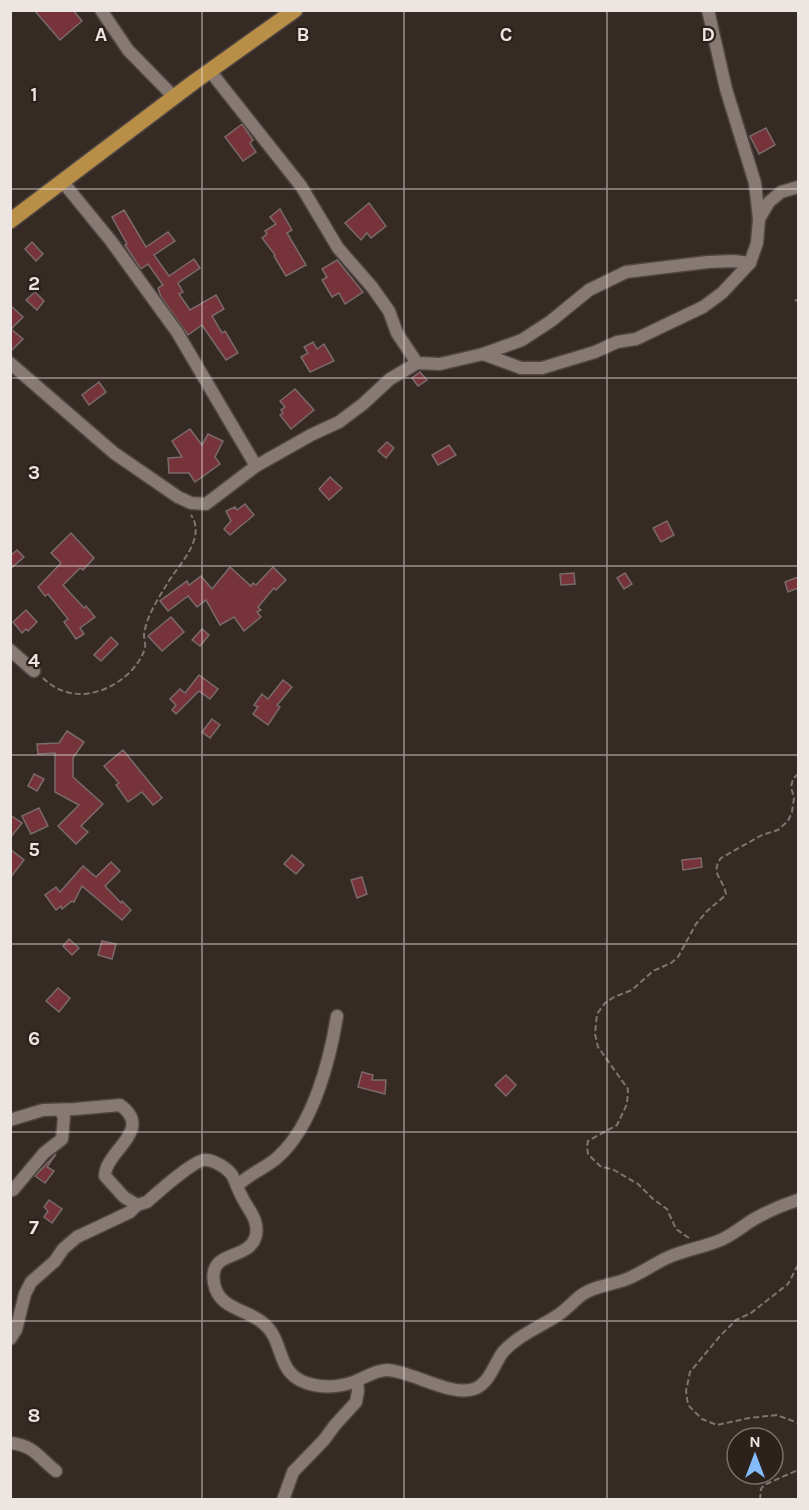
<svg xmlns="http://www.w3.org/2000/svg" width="809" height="1510" font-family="Karla,sans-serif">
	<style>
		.building { fill: #76343a; stroke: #7a6a6b; stroke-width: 1.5 }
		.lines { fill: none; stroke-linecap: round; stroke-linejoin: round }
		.minor-casing { stroke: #4f4541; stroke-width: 15 }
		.major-casing { stroke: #4f4541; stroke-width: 18 }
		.path { stroke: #7f7570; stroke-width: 2; stroke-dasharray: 6 3; stroke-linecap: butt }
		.minor { stroke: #877973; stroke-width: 12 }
		.major { stroke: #b98f48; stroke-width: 15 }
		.grid { fill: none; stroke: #ede5e1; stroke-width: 1.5; stroke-opacity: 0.55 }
		.grid-label { font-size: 20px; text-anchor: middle; font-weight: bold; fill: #ede5e1; stroke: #2c211b; stroke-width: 4.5; stroke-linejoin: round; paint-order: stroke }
	</style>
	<rect width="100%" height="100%" fill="#362a25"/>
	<!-- building -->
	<g class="building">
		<path d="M34,10h39l9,11 -22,19z"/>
		<path d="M242,124l11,16 -3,3 6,9 -13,9 -18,-24z"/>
		<path d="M766,128l9,17 -16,9 -9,-18z"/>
		<path d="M369,203l17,23 -15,12 -4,-5 -6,7 -16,-17z"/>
		<path d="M280,209l12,21 -5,3 19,32 -20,11 -12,-20 1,-1 -13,-17 5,-4 -2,-3 11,-7 -6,-7z"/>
		<path d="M124,210l22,37 22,-15 7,9 -21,14 15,21 25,-17 6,9 -22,15 5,9 -4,2 11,16 26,-15 8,14 -12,7 10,17 3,-2 13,22 -12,7 -24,-35 -14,10 -27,-38 -3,-9 5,-3 -15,-21 -7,5 -16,-24 2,-1 -15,-27z"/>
		<path d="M32,242l11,12 -7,7 -11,-12z"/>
		<path d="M337,260l26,32 -18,12 -6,-11 -7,4 -10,-17 5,-3 -5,-8z"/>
		<path d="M35,292l9,9 -7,9 -11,-10z"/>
		<path d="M10,305l13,12 -12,12 12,10 -13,13z"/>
		<path d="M313,342l4,7 7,-5 10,17 -24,11 -9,-15 7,-4 -4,-6z"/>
		<path d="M420,372l7,8 -9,6 -6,-8z"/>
		<path d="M99,382l7,10 -17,13 -7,-10z"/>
		<path d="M295,389l19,21 -23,19 -11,-14 3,-2 -2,-3 4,-3 -5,-6z"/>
		<path d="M190,429l12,16 6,-11 15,7 -8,16 5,7 -25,18 -6,-9h-20l-1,-15 14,-1 -10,-16z"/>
		<path d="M387,442l7,6 -8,10 -8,-7z"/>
		<path d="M449,445l7,10 -18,10 -6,-10z"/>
		<path d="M330,477l12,11 -13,12 -10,-11z"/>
		<path d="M245,504l9,11 -24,20 -6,-6 7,-8 -5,-10 9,-4 2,3z"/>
		<path d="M667,521l7,14 -13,7 -8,-14z"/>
		<path d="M71,533l23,25 -11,12 -3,-2 -17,17 21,23 2,-2 9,11 -15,11 4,6 -8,5 -12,-17 4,-3 -20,-25 -3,2 -7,-9 23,-24 -10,-10z"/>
		<path d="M17,550l7,7 -14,12v-13z"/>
		<path d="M230,567l21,19 2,-3 3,2 17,-18 13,13 -10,10 -2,-2 -16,19 3,3 -4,2 4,5 -17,14 -10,-14 -14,8 -14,-25 -9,7 -9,-11 -20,15 -8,-10 27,-20 2,4 12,-9 11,13z"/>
		<path d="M574,573l1,11 -14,1 -1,-11z"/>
		<path d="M625,573l7,11 -8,5 -7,-11z"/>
		<path d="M798,577v11l-10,4 -3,-10z"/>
		<path d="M26,610l11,12 -9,9 -2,-2 -4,4 -9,-11z"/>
		<path d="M171,617l13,15 -22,19 -14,-15z"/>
		<path d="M202,629l7,6 -9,11 -8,-6z"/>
		<path d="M111,637l7,7 -17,17 -7,-6z"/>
		<path d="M199,675l19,14 -8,10 -11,-8 -23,23 -4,-4 4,-5 -6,-6 10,-10 5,4z"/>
		<path d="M283,680l9,7 -15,18 3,2 -12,18 -15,-11 5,-7 -4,-2 8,-11 6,5z"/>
		<path d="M212,719l8,6 -10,13 -8,-6z"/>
		<path d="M67,731l17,11 -11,16v19l30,27 -22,22 7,6 -12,12 -18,-18 21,-21 -24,-13v-39l-17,1 -1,-10 22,-1z"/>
		<path d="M123,750l39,48 -9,7 -11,-13 -14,10 -12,-17 3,-2 -15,-17z"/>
		<path d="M34,774l10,5 -7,12 -9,-5z"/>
		<path d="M39,808l9,18 -17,8 -9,-18z"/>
		<path d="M10,815l12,8 -12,15z"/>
		<path d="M10,849l14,11 -14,18z"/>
		<path d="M292,855l12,10 -8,9 -12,-10z"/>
		<path d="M701,858l1,9 -19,3 -1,-10z"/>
		<path d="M111,862l9,9 -15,15 16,17 1,-2 9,9 -9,10 -40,-34 -8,16 -2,-1 -10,8 -1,-3 -5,4 -11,-15 11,-8 4,5 23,-26 13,11z"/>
		<path d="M362,877l5,17 -10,4 -6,-18z"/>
		<path d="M69,939l10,9 -7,7 -9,-9z"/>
		<path d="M102,941l14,3 -4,15 -14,-4z"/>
		<path d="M58,988l12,10 -11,14 -13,-11z"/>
		<path d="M362,1072l11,3 -1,5h14l-1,14 -27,-7z"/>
		<path d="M506,1075l10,10 -10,11 -11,-11z"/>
		<path d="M56,1154l-9,13 7,4 -9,12 -10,-7z"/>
		<path d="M49,1200l13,9 -10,14 -8,-6 4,-6 -4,-4z"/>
	</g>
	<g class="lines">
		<!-- minor casing -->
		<g class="minor-casing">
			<g id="minor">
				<path d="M101,10l27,40 46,47"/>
				<path d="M210,71l91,115 37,62 34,39 17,24 8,22 20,30 23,1 43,-10 39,-14 29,-19 38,-31 37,-18 82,-10 26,-1 16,2"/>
				<path d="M62,181l49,60 66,91 79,134"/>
				<path d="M759,219l10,-17 12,-10 17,-5"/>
				<path d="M483,354l38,14h21l53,-16 22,-10 19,-3 67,-32 19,-14 28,-30 7,-20 2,-24 -4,-36 -29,-94 -18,-79"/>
				<path d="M10,363l104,90 64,44 13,6 15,1 50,-38 55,-31 28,-13 24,-18 27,-25 27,-16"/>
				<path d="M10,650l24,21"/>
				<path d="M10,1120l33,-10 32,-1 45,-4c35,25 -15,46 -15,71l19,21 13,8 10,-3c10,-9 46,-41 57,-42 9,-1 23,8 28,15 4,7 6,15 10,22 6,13 17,22 14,38 -6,27 -48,13 -42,48 4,26 33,26 49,40 24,19 10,54 51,62 14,3 29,1 42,-4 10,-4 20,-11 31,-11 25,1 63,27 87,19 16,-6 20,-25 29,-37 14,-16 37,-25 55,-37 8,-5 14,-12 21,-18 13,-11 33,-12 48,-18 15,-6 28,-16 42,-22 18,-8 37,-10 54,-18 10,-5 19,-12 28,-18 15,-9 31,-16 47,-21"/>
				<path d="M237,1186c14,-14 30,-18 42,-30 34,-31 51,-96 58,-140"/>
				<path d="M13,1190l31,-37 18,-14 2,-22 -4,-7"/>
				<path d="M10,1339l6,-9 9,-36 6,-12 24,-21 8,-12 14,-12 53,-25 7,-7"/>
				<path d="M10,1443c24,2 29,15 46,28"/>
				<path d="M283,1500l10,-28 31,-32 11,-15 21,-23 2,-11 -1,-10"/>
			</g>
		</g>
		<!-- major casing -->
		<g class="major-casing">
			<path id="major" d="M10,221l184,-139 101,-72"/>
		</g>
		<!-- path -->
		<g class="path">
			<path d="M795,300l3,1"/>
			<path d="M43,678c6,6 15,12 24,14 29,9 69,-14 78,-44 1,-4 -1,-9 -1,-13 2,-18 14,-36 23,-51 11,-19 40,-45 24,-69"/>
			<path d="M689,1238l-13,-9 -9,-20 -14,-10 -15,-15 -24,-14 -14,-4 -12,-12 -1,-7 1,-6 29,-16 10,-21 1,-15 -30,-42 -3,-13 2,-20 8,-11 9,-6 18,-7 21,-19 18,-8 7,-6 18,-33 11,-13 19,-16c-1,-15 -17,-21 -5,-37l41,-23 16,-5 10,-9 4,-9 2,-14 -3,-11 2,-8 5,-5"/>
			<path d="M798,1265l-10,19 -37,29 -15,7 -16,16 -30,36 -4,19 2,14 14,14 15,6 32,-7 28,-3 21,8"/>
			<path d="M760,1500l1,-11 3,-4 34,-15"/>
		</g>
		<!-- minor -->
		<use href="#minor" class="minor"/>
		<!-- major -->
		<use href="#major" class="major"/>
	</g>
	<!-- grid -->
	<path class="grid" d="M202,10v1490M404,10v1490M607,10v1490M10,189h788M10,378h788M10,566h788M10,755h788M10,944h788M10,1132h788M10,1321h788"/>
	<g class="grid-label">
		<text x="101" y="41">A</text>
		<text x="303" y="41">B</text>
		<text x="506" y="41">C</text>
		<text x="708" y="41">D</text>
		<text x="34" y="101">1</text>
		<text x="34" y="290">2</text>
		<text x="34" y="479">3</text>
		<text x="34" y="667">4</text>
		<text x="34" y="856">5</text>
		<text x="34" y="1045">6</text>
		<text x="34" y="1234">7</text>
		<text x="34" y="1422">8</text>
	</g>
	<!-- border -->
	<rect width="809" height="1510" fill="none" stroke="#ede5e1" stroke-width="24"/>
	<!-- north arrow -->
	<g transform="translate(755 1456)"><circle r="28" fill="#2c211b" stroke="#796f6a" stroke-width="1.5"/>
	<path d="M0-4.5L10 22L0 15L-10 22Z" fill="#84bcfb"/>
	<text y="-9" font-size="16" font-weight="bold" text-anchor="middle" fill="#ede5e1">N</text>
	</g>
</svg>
